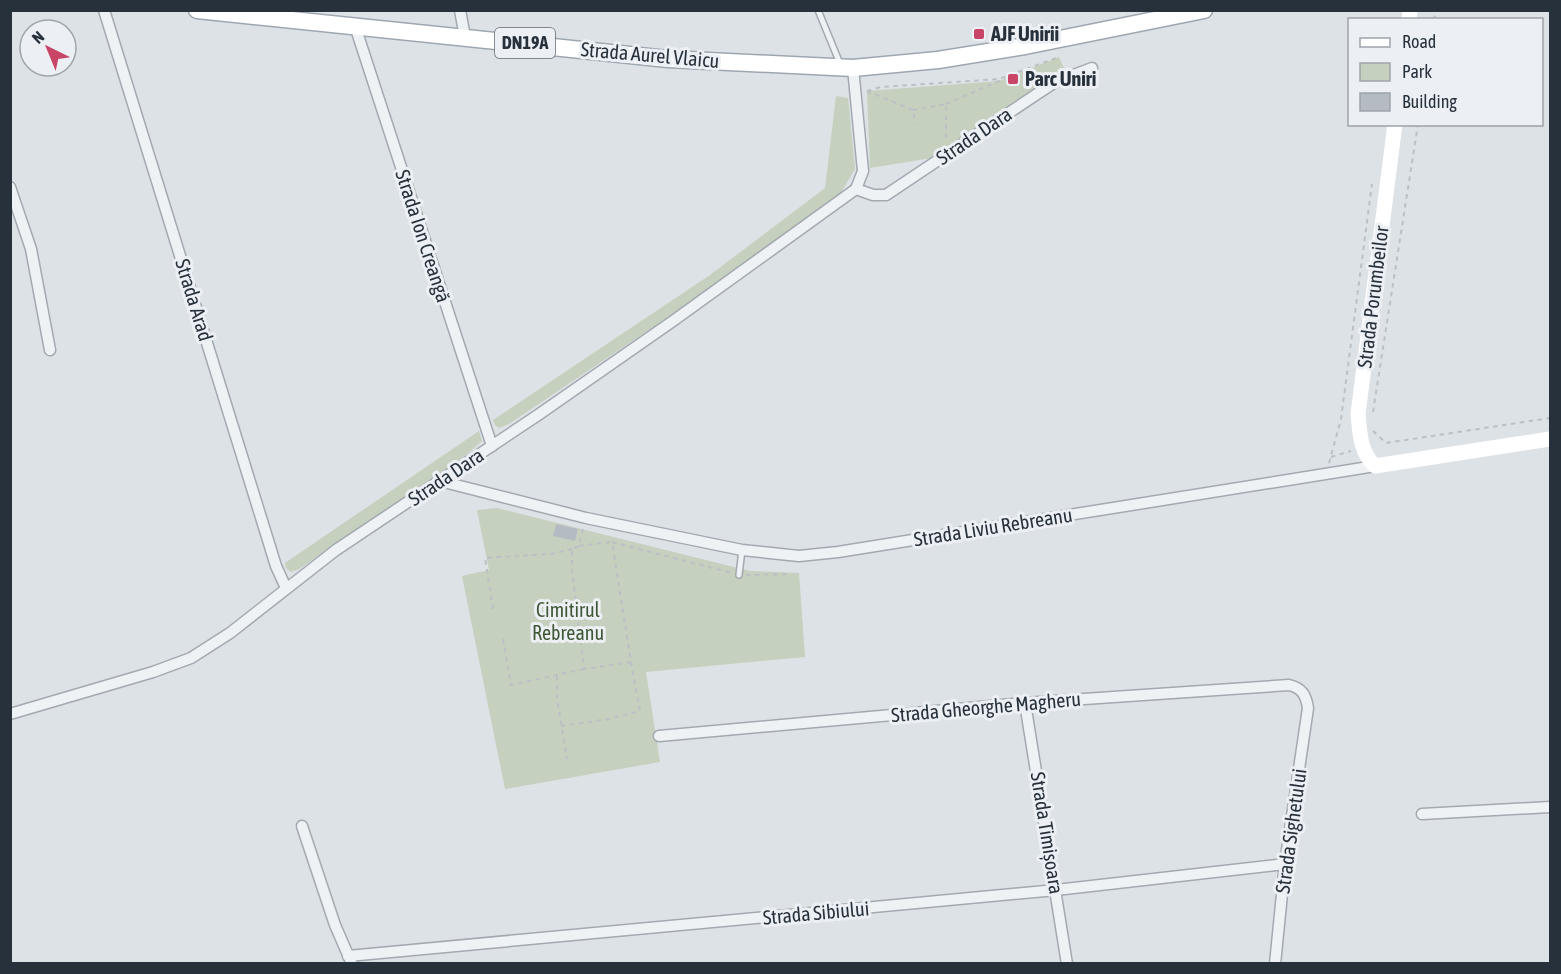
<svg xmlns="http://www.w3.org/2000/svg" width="1561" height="974" font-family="'Asap Condensed',sans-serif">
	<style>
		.green { fill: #c5d0be }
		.building { fill: #b4bbc3 }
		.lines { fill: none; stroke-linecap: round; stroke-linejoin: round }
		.service-casing { stroke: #a3a9b0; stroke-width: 8 }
		.minor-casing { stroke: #a3a9b0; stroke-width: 13 }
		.primary-casing { stroke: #9da7b1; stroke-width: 19 }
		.path { stroke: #bbc0c5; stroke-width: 2; stroke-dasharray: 4.5 4.5; stroke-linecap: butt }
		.service { stroke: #eff2f5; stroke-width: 5 }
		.minor { stroke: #eff2f5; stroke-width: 10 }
		.secondary { stroke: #fff; stroke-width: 15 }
		.primary { stroke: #fff; stroke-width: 16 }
		.poi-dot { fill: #c84568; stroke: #ecf0f4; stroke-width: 2 }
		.labels { text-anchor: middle; stroke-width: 6; stroke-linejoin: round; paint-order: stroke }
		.shield { fill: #ecf0f4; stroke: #626a73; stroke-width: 1.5 }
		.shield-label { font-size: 18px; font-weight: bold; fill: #27313c }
		.poi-label { font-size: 20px; font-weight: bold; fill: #27313c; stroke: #ecf0f4; text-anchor: start }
		.street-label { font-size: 20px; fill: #27313c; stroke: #ecf0f4 }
		.park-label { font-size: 20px; fill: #3f5735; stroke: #ecf0f4 }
	</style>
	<rect width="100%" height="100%" fill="#dde2e6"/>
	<!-- green -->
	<g class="green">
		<path d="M1059,57l9,20 -124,79 -74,12 -3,-77 132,-10z"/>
		<path d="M836,96l12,2 7,71 -16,27 -134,96 -196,132 -10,4 -4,-3 -2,-5 217,-145 115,-87z"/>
		<path d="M479,431l3,10 -16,14 -167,114 -8,3 -5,-4 -1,-5z"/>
		<path d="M497,508l253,63 49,2 6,84 -159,15 14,90 -155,27 -43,-213 27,-6 -12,-60z"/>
	</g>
	<!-- building -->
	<path class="building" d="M556,524l22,5 -3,12 -22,-5z"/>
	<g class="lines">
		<!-- service casing -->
		<g class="service-casing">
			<g id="service">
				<path d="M818,10l23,56"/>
				<path d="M739,575l3,-25"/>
			</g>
		</g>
		<!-- minor casing -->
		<g class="minor-casing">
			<g id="minor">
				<path d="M104,10l172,556 10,22"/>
				<path d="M460,10l5,27"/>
				<path d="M355,26l137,420"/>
				<path d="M853,68l10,103 -7,18"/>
				<path d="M10,187l21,62 19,101"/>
				<path d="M440,481l146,37 156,32 57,6 39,-4 537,-86"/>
				<path d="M1025,703l42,261"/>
				<path d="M10,714l143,-42 38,-14 39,-25 106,-83 202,-135 135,-94 183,-132 17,6h13l169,-113 37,-14"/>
				<path d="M659,736l366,-33 264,-18c13,3 17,10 19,23l-23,156 -10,100"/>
				<path d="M1422,814l128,-7"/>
				<path d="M302,826l33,99 17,39"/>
				<path d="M348,956l708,-66 229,-26"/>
			</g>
		</g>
		<!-- primary casing -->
		<g class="primary-casing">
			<path id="primary" d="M197,10l471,49 185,9 85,-8 87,-14 179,-36"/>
		</g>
		<!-- path -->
		<g class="path">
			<path d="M1434,20l2,-10"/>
			<path d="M867,91l14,-4 118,-8 60,-22"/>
			<path d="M867,91l46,19 2,14"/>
			<path d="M946,104l53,-23v-2"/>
			<path d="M913,110l33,-6v38"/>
			<path d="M1373,412l45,-288"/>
			<path d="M1373,431l13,12 164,-25"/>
			<path d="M1331,457l20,-6"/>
			<path d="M1329,463l12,-44 31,-235"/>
			<path d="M583,529l-4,17 -7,3v21l12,99 47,-7 -19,-120 120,31"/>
			<path d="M579,546l32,-4"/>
			<path d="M746,575l44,-1"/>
			<path d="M493,609l-8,-51 66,-4 21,-5"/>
			<path d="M503,639l8,46 73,-16"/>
			<path d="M557,676v22l10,61"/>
			<path d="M561,726l48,-7 31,-8 -9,-48"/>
		</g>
		<!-- service -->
		<use href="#service" class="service"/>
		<!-- minor -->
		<use href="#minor" class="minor"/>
		<!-- secondary -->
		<g class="secondary">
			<path d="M1409,20l1,-10"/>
			<path d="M1395,124l-37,290c2,20 2,38 17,52l175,-27"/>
		</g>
		<!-- primary -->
		<use href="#primary" class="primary"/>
	</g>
	<!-- markers -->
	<g class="poi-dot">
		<rect x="973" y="28" width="12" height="12" rx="3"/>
		<rect x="1007" y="73" width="12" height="12" rx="3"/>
	</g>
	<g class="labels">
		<!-- shield labels -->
		<rect class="shield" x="495" y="28" width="60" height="30" rx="4.5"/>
		<g class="shield-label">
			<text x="525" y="49">DN19A</text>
		</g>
		<!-- poi labels -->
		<g class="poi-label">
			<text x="991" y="41">AJF Unirii</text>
			<text x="1025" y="86">Parc Uniri</text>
		</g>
		<!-- street labels -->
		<g class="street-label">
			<text transform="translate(650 55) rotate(5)" y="7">Strada Aurel Vlaicu</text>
			<text transform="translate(974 136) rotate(-34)" y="7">Strada Dara</text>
			<text transform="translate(423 236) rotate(72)" y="7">Strada Ion Creangă</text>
			<text transform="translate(1373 297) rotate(-83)" y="7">Strada Porumbeilor</text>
			<text transform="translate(194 300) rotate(73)" y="7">Strada Arad</text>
			<text transform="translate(446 477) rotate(-34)" y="7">Strada Dara</text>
			<text transform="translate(993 527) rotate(-9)" y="7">Strada Liviu Rebreanu</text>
			<text transform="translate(986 707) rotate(-5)" y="7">Strada Gheorghe Magheru</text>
			<text transform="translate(1291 831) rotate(-82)" y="7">Strada Sighetului</text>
			<text transform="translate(1047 833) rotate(81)" y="7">Strada Timișoara</text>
			<text transform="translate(816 913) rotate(-5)" y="7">Strada Sibiului</text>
		</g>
		<!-- park labels -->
		<g class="park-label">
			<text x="568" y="617">Cimitirul<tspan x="568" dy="23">Rebreanu</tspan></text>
		</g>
	</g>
	<!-- border -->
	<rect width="1561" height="974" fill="none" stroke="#27313c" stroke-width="24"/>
	<!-- legend -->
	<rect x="1348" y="18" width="195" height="108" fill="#ecf0f4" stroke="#9da4aa" stroke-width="1.5"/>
	<rect x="1360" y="38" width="30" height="9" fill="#ffffff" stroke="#9da4aa" stroke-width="1.5"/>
	<text x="1402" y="48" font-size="18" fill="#27313c">Road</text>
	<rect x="1360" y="63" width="30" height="18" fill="#c5d0be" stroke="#9da4aa" stroke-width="1.5"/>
	<text x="1402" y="78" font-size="18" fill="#27313c">Park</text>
	<rect x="1360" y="93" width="30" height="18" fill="#b4bbc3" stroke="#9da4aa" stroke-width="1.5"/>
	<text x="1402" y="108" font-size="18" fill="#27313c">Building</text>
	<!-- north arrow -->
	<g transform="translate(48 48) rotate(317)"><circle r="28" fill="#ecf0f4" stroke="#9da4aa" stroke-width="1.5"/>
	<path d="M0-4.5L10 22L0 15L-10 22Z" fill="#c84568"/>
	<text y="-9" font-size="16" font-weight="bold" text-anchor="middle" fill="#27313c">N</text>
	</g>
</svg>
